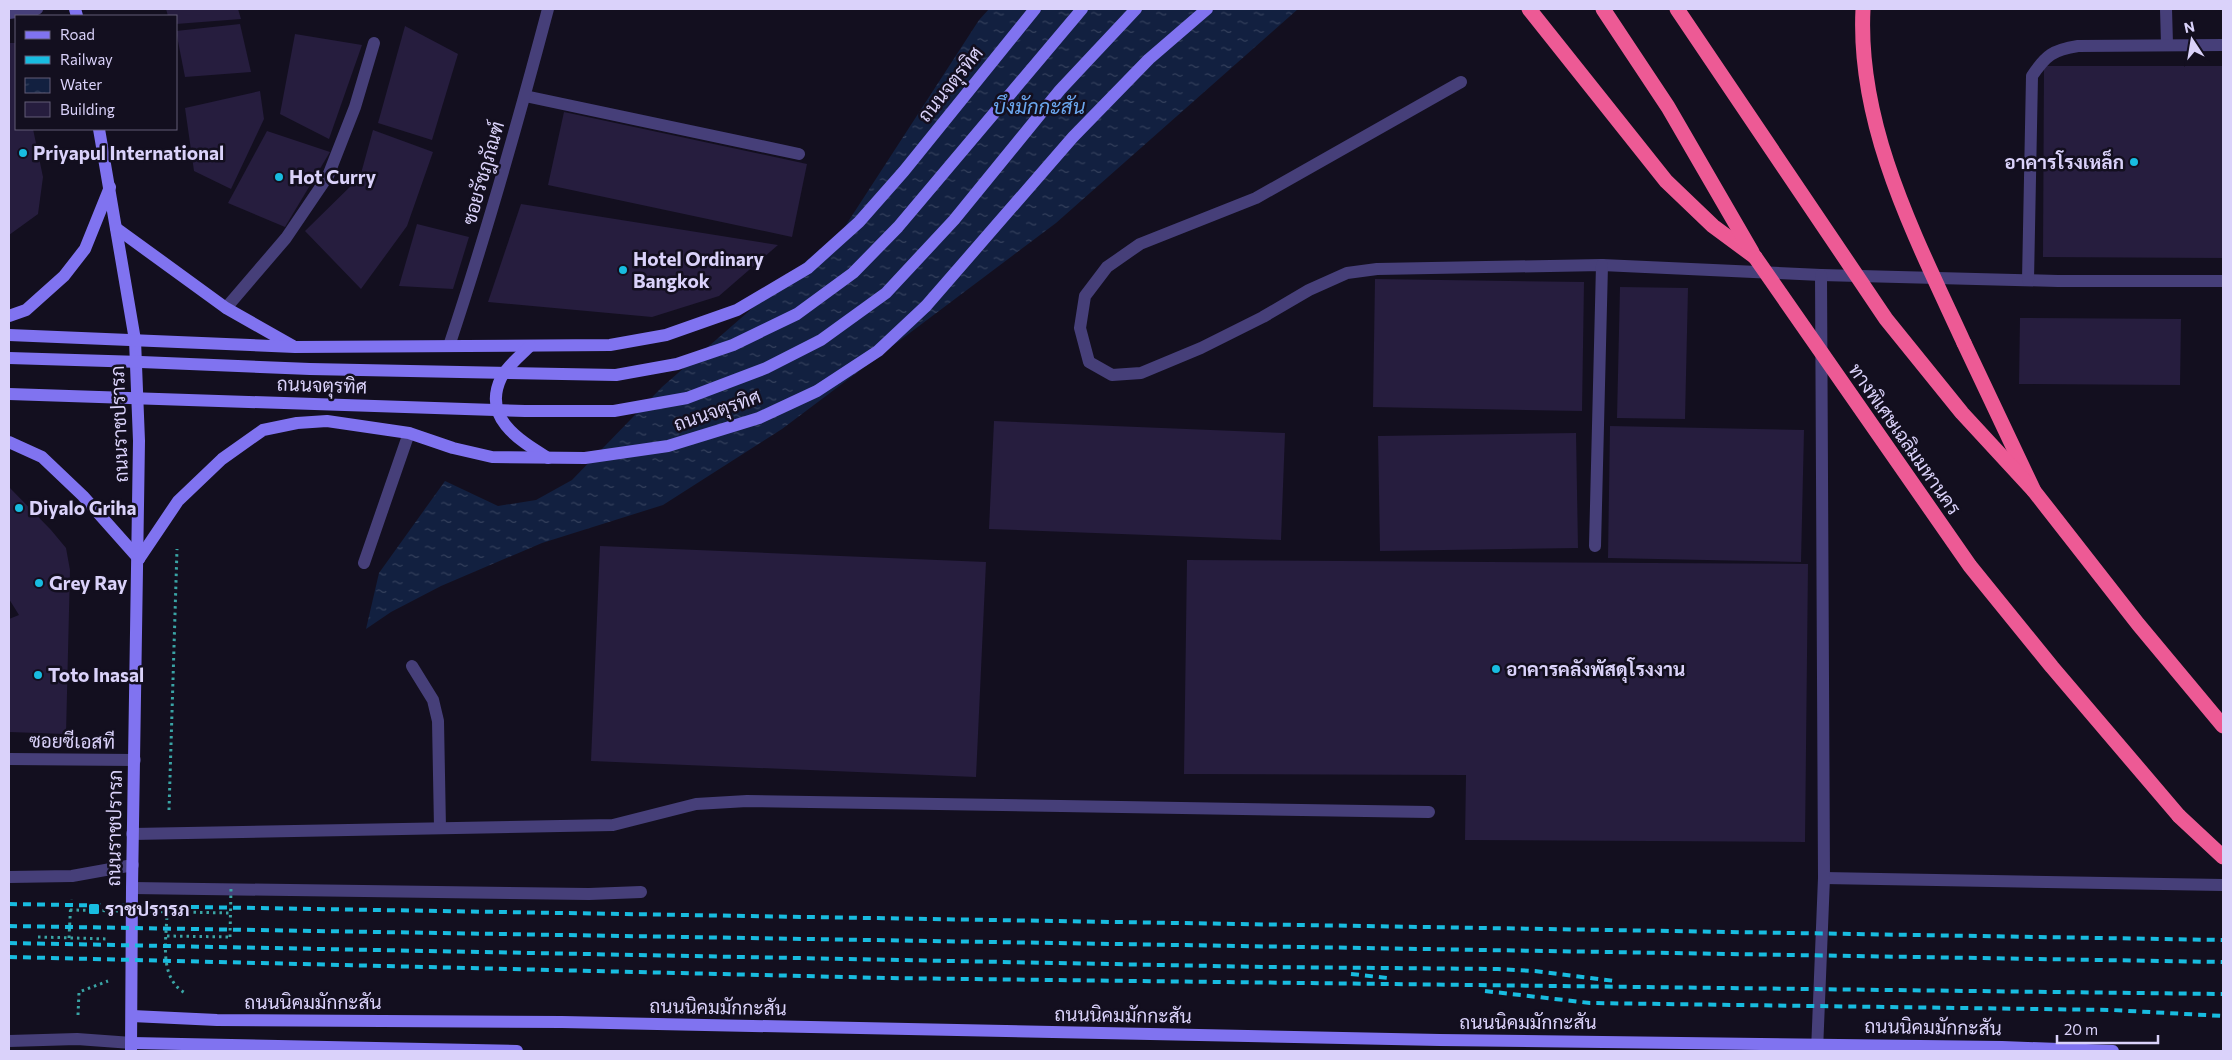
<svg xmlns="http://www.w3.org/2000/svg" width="2232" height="1060" font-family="Commissioner,Sarabun,sans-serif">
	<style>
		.water { fill: url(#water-ripples) }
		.building { fill: #261d3e }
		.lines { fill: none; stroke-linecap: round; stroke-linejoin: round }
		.path { stroke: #3aa4a5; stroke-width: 3; stroke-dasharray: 2.5 4; stroke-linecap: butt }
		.lane { stroke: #463f79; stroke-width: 12 }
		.street { stroke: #463f79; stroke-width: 12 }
		.secondary { stroke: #8073f0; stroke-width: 12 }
		.highway { stroke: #ed5a95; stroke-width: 15 }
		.rail { stroke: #18bce0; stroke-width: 4; stroke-dasharray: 8 6; stroke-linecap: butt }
		.path-bridge { stroke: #3aa4a5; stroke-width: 3; stroke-dasharray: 2.5 4; stroke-linecap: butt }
		.secondary-bridge { stroke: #8073f0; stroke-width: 12 }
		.highway-bridge { stroke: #ed5a95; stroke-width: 15 }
		.poi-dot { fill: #18bce0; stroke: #130f1f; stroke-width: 2 }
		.labels { text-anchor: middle; stroke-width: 5; stroke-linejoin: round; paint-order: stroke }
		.street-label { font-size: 19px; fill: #dad2fa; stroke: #130f1f }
		.poi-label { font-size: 19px; font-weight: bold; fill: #dad2fa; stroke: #130f1f; text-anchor: start }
		.water-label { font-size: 20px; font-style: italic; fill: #6ba7ef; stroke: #130f1f }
	</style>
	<defs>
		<pattern id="water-ripples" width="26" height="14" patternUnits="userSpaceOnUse" patternTransform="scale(1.25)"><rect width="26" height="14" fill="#122040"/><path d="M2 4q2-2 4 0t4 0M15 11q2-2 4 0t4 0" fill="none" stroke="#34405c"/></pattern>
	</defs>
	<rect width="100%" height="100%" fill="#130f1f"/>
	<!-- water -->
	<path class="water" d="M989,9h309l-242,214 -274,206 -119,76 -121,38 -101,43 -50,26 -25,17 13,-56 66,-92 53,25 38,-6 36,-20 90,-93 182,-159 135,-208z"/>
	<!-- building -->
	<g class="building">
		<path d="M166,9h72l3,10 -65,5v-8h-8z"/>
		<path d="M240,24l11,48 -66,5 -9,-46z"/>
		<path d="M405,26l53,28 -26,86 -54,-17z"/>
		<path d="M295,34l67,11 -33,94 -49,-25z"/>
		<path d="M9,43h7v86h17l10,48 -5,37 -29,21z"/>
		<path d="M2044,66h179v192l-180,-1z"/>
		<path d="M260,91l4,28 -33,70 -37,-18 -9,-63z"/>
		<path d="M564,112l243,52 -15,73 -244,-52z"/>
		<path d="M373,130l60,22 -26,74 -46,63 -56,-58 55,-54z"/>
		<path d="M267,131l63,21 -45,75 -57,-24z"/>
		<path d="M521,204l257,41 -59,51 -67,21 -164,-15z"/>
		<path d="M417,224l52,13 -16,52 -54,-3z"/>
		<path d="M1375,279l209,3 -2,129 -209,-4z"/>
		<path d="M1620,287l68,1 -3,131 -68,-1z"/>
		<path d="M2020,318l161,1 -1,66 -161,-1z"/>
		<path d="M994,421l291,12 -4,107 -292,-11z"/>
		<path d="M1610,426l194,4 -3,132 -193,-4z"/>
		<path d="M1576,433l2,115 -198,3 -2,-115z"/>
		<path d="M9,487l42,43 15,18 4,22 -4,164 -57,-2v-113l10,-4 -10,-16z"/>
		<path d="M600,546l386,16 -10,215 -385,-16z"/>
		<path d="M1187,560l621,4 -3,278 -340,-2 1,-65 -282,-1z"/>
	</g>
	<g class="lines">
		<!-- path -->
		<g class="path">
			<path d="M169,810l8,-261"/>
			<path d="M167,911c0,27 -10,68 20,83"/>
			<path d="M167,936l63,1"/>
			<path d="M38,937l71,2"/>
			<path d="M69,938l2,-39"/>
			<path d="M78,1015l1,-23 29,-11"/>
		</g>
		<!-- lane -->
		<g class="lane">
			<path d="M2166,9l1,35"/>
			<path d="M9,13l28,-4"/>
			<path d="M1461,82l-205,116 -116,46 -33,23 -22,29 -5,32 9,34 23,13 29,-2 60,-25 62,-31 46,-27 38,-17 30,-4 225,-4 219,10 237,6h165"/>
			<path d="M2028,280l4,-204c14,-21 21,-26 46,-30l145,-1"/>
			<path d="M1595,546l7,-281"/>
			<path d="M364,563l45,-130"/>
			<path d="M412,666l21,34 5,21 2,107"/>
			<path d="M132,834l481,-9 83,-21 51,-3 682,11"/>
			<path d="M1824,878l399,7"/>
			<path d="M132,888l457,6 52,-2"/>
			<path d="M9,1041l68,-2 55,4"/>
			<path d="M1817,1051l7,-173 -3,-603"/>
		</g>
		<!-- street -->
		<g class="street">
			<path d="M525,96l274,58"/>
			<path d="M226,308l60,-70 42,-62 27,-69 19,-64"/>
			<path d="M449,346c37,-111 69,-224 99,-337"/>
			<path d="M9,759l126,1"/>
			<path d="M9,877l63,-1 61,-11"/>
		</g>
		<!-- secondary -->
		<g class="secondary">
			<path d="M75,9l2,7"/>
			<path d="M99,129l36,211 4,101 -7,447 -1,163"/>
			<path d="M116,228l110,80 67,38"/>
			<path d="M9,316l17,-6 38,-34 21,-27 25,-62"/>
			<path d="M9,335l286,12 315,-2 56,-10 71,-25 71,-42 51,-46 45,-51 131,-162"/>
			<path d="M530,346c-9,9 -23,20 -29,32 -19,40 18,62 47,80"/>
			<path d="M9,442l33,15 41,39 56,63"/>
			<path d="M139,559l39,-58 44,-42 41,-29 34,-7 30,-2 82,12 44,15 39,9 93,1 83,-12 91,-28 58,-27 61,-40 48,-45 147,-169 76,-78 58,-50"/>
			<path d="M132,1016l85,4 345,2 878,18 562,7 111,4"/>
			<path d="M132,1043l385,8"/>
		</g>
		<!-- highway -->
		<g class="highway">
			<path d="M1529,9l137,172 47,45 42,31"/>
			<path d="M1603,9l65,98 84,145"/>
			<path d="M1964,343l70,148 104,133 85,102"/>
			<path d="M2179,816l44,41"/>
		</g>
		<!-- rail -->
		<g class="rail">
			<path d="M9,904l2214,36"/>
			<path d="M9,926l2214,36"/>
			<path d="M9,943l1257,24 232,2 37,2 80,10"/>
			<path d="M9,957l877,21 1337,16"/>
			<path d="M1351,974l37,4"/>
			<path d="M1485,991l105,12 522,7 111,6"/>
		</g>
		<!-- path-bridge -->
		<g class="path-bridge">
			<path d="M70,910l160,3"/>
			<path d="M230,937l1,-49"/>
		</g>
		<!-- secondary-bridge -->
		<g class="secondary-bridge">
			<path d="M9,358l132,4 169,7 306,6 61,-11 56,-19 64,-31 56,-41 45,-46 184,-218"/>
			<path d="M9,394l516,17h89l73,-13 79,-30 55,-28 65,-47 68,-73 106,-130 76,-81"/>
		</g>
		<!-- highway-bridge -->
		<g class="highway-bridge">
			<path d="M1677,9l209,310 76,94 72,78"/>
			<path d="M1863,9c-6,118 53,229 101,334"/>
			<path d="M1755,257l215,309 82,101 127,149"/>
		</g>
	</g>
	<!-- markers -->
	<g class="poi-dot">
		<circle cx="23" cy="153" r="5"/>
		<circle cx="2134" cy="162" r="5"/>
		<circle cx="279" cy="177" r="5"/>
		<circle cx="623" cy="270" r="5"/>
		<circle cx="19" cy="508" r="5"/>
		<circle cx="39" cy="583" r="5"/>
		<circle cx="1496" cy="669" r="5"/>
		<circle cx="38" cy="675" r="5"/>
		<rect x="88" y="903" width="12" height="12" rx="2.5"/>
	</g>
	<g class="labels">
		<!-- street labels -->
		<g class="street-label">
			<text transform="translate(950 84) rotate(-51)" y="7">ถนนจตุรทิศ</text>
			<text transform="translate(483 173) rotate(-74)" y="7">ซอยรัชฎภัณฑ์</text>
			<text transform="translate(322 385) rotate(2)" y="7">ถนนจตุรทิศ</text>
			<text transform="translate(717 410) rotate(-19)" y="7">ถนนจตุรทิศ</text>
			<text transform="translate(119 424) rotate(-92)" y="7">ถนนราชปรารภ</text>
			<text transform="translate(1905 439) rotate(55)" y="7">ทางพิเศษเฉลิมมหานคร</text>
			<text transform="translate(72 741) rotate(1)" y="7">ซอยซีเอสที</text>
			<text transform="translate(114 828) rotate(-89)" y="7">ถนนราชปรารภ</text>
			<text x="313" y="1009">ถนนนิคมมักกะสัน</text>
			<text transform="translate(718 1007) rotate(1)" y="7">ถนนนิคมมักกะสัน</text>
			<text transform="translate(1123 1015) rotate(1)" y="7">ถนนนิคมมักกะสัน</text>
			<text x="1528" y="1029">ถนนนิคมมักกะสัน</text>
			<text transform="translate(1933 1027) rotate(1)" y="7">ถนนนิคมมักกะสัน</text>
		</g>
		<!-- poi labels -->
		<g class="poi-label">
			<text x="33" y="160">Priyapul International</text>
			<text x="2124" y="169" text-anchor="end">อาคารโรงเหล็ก</text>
			<text x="289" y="184">Hot Curry</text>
			<text x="633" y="266">Hotel Ordinary<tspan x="633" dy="22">Bangkok</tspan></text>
			<text x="29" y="515">Diyalo Griha</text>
			<text x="49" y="590">Grey Ray</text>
			<text x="1506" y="676">อาคารคลังพัสดุโรงงาน</text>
			<text x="48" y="682">Toto Inasal</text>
			<text x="105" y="916">ราชปรารภ</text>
		</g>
		<!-- water labels -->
		<g class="water-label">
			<text x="1039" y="114">บึงมักกะสัน</text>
		</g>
	</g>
	<!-- border -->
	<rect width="2232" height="1060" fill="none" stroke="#dad2fa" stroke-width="20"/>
	<!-- legend -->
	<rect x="15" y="15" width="162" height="115" fill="#130f1f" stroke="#635d77"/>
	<rect x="25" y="31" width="25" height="8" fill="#8073f0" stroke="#635d77"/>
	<text x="60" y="40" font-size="15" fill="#dad2fa">Road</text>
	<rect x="25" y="56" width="25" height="8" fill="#18bce0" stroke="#635d77"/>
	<text x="60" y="65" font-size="15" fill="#dad2fa">Railway</text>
	<rect x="25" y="78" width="25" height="15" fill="url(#water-ripples)" stroke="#635d77"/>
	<text x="60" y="90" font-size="15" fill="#dad2fa">Water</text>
	<rect x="25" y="102" width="25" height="15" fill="#261d3e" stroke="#635d77"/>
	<text x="60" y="115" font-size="15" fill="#dad2fa">Building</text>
	<!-- north arrow -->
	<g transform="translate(2192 40) rotate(348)" stroke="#130f1f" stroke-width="4" paint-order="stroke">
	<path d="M0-4L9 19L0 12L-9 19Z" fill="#dad2fa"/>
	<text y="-8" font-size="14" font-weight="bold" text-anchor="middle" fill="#dad2fa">N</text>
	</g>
	<!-- scale -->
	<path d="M2057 1035v8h101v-8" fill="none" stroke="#dad2fa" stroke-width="2.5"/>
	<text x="2064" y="1035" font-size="15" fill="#dad2fa" stroke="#130f1f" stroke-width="4" paint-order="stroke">20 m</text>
</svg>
